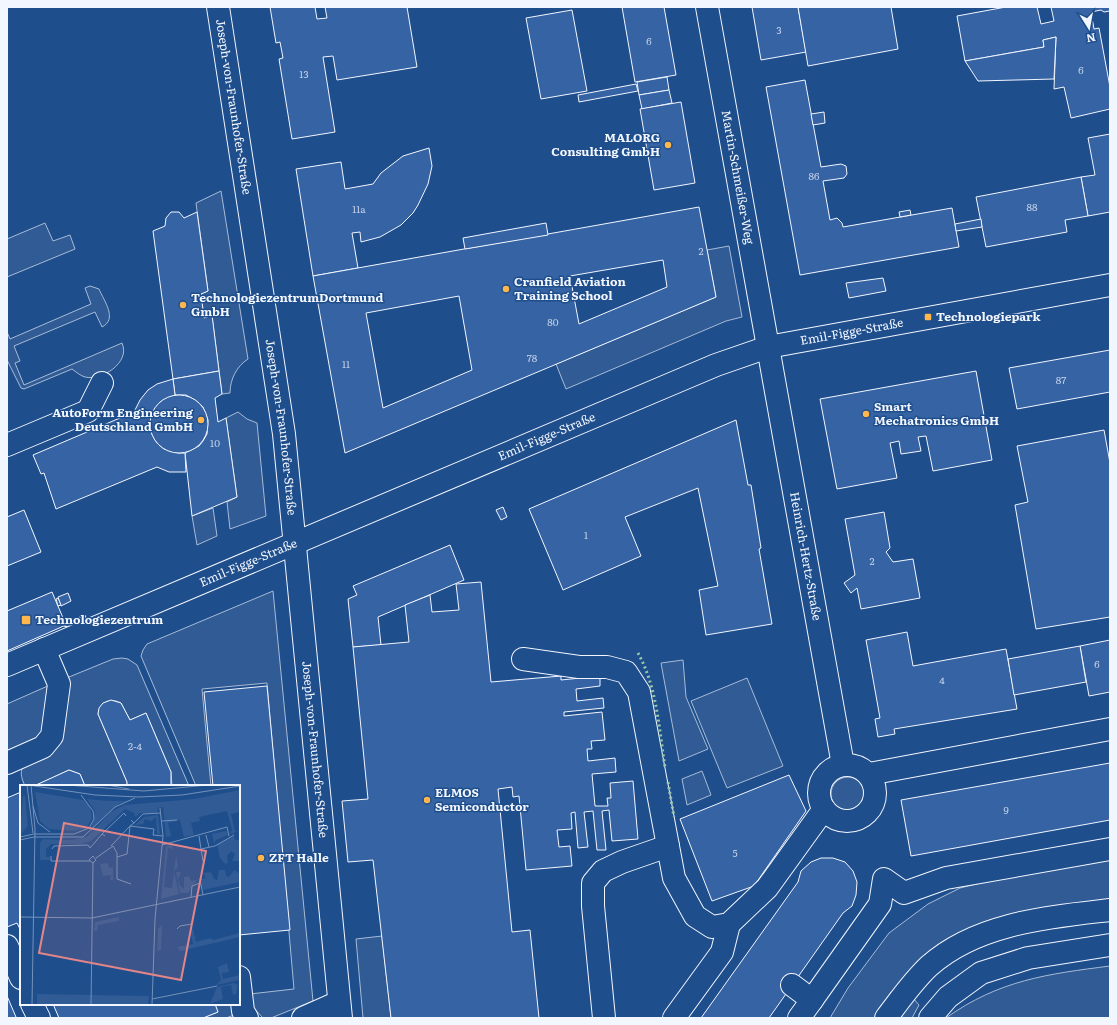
<svg xmlns="http://www.w3.org/2000/svg" width="1117" height="1025" font-family="Literata,serif">
	<style>
		.green { fill: #305b95; stroke: #a8bbd7 }
		.building { fill: #3563a3; stroke: #f2f6ff; fill-rule: evenodd }
		.lines { fill: none; stroke-linecap: round; stroke-linejoin: round }
		.minor-casing { stroke: #f2f6ff; stroke-width: 24 }
		.highway-casing { stroke: #f2f6ff; stroke-width: 24 }
		.minor { stroke: #1f4e8c; stroke-width: 22 }
		.highway { stroke: #1f4e8c; stroke-width: 22 }
		.rail-casing { stroke: #f2f6ff; stroke-width: 4.5 }
		.rail { stroke: #1f4e8c; stroke-width: 3; stroke-dasharray: 9; stroke-linecap: butt }
		.hedge { stroke: #97c8a6; stroke-width: 3; stroke-dasharray: 2 3; stroke-linecap: butt }
		.poi-dot { fill: #ffb74d; stroke: #1f4e8c; stroke-width: 1.5 }
		.labels { text-anchor: middle; stroke-width: 3; stroke-linejoin: round; paint-order: stroke }
		.number-label { font-size: 10px; fill: #c3d1e8 }
		.street-label { font-size: 12px; fill: #f2f6ff; stroke: #1f4e8c }
		.poi-label { font-size: 12px; font-weight: bold; fill: #f2f6ff; stroke: #1f4e8c; text-anchor: start }
		.inset-road { fill: none; stroke: #7391ba; stroke-width: 1 }
		.view { fill: #e38589; fill-opacity: 0.15; stroke: #e38589; stroke-width: 2 }
		.inset-edge { fill: none; stroke: #f2f6ff; stroke-width: 2 }
	</style>
	<rect width="100%" height="100%" fill="#1f4e8c"/>
	<!-- green -->
	<g class="green">
		<path d="M221,191l27,168c-11,7 -18,20 -18,34l-8,1 -10,-78 -8,2 -3,-24 7,-3 -12,-88z"/>
		<path d="M45,223l8,18 17,-6 5,14 -68,28v-38z"/>
		<path d="M729,246l13,71 -16,4 -160,68 -10,-25 160,-67 -9,-47z"/>
		<path d="M90,286l9,3c5,12 19,30 3,38l-7,-15 -81,34 6,15 -5,2 9,22 98,-42c9,20 -21,38 -37,34 -4,-1 -9,-5 -13,-8l-48,20 -3,-1 -14,-28v-28l3,7 81,-35 -6,-16z"/>
		<path d="M238,412l9,7 10,4 9,93 -36,13 -3,-27 10,-5 -11,-79z"/>
		<path d="M213,508l4,28 -20,9 -5,-29z"/>
		<path d="M273,591l40,410 -42,17h-8l-12,-13 -1,-11 44,-5 -27,-306 -65,6 9,97h-15l-55,-130 2,-6 4,-6z"/>
		<path d="M122,658l6,1 9,6 52,121h-17l-1,-14 -25,-59 -16,7 -9,-17c-11,-6 -21,-1 -23,11l29,68v4h-42l-5,-12 -11,-4 -35,16h-9c-7,-15 -4,-19 8,-30l33,-76 3,-3 44,-18z"/>
		<path d="M683,660l3,37 22,52 -29,12 -18,-98z"/>
		<path d="M747,678l36,88 -56,22 -36,-87z"/>
		<path d="M50,685l-4,51 -39,17v-49z"/>
		<path d="M702,771l9,24 -24,10 -5,-26z"/>
		<circle cx="848" cy="794" r="17"/>
		<path d="M1110,858v43l-182,54 -37,37 -17,26h-44l18,-30 41,-55 39,-29 32,-16 75,-18z"/>
		<path d="M382,936l9,82h-28l-7,-79z"/>
		<path d="M1110,966v52h-164c53,-38 102,-44 164,-52z"/>
		<path d="M913,998l6,7 -7,13h-11z"/>
		<path d="M215,1004h18l1,11 -8,3h-23l15,-6z"/>
	</g>
	<!-- building -->
	<g class="building">
		<path d="M270,7h45l2,12 10,-1 -2,-11h82l10,60 -80,13 -4,-24 -10,1 12,75 -43,7 -13,-80 4,-1 -3,-16 -4,1z"/>
		<path d="M622,7h42l12,68 -41,7z"/>
		<path d="M752,7h46l8,45 -45,8z"/>
		<path d="M798,7h93l7,42 -90,17z"/>
		<path d="M1006,7h31l4,17 13,-3 -3,-14h59v4l-6,1 -3,-2 -10,2 3,17 5,-1 11,59v22l-39,9 -7,-31 -10,2 2,-52 -13,3 1,7 -79,14 -8,-45z"/>
		<path d="M572,10l15,81 -46,8 -15,-81z"/>
		<path d="M1056,37l-2,42 -76,2 -13,-20 79,-14 -1,-7z"/>
		<path d="M667,77l2,13 -30,5 -2,-13z"/>
		<path d="M805,80l16,87 20,-3 5,2 1,8 -3,4 -21,3 7,39 7,-2 5,5 1,4 109,-19 7,39 -159,28 -34,-188z"/>
		<path d="M636,84l2,7 -59,11 -1,-7z"/>
		<path d="M669,90l3,13 -30,6 -3,-14z"/>
		<path d="M681,102l14,81 -41,7 -14,-81z"/>
		<path d="M824,112l1,11 -12,2 -2,-11z"/>
		<path d="M1110,134v78l-22,4 -7,-39 14,-2 -7,-37z"/>
		<path d="M429,148l3,18 -4,18 -10,21 -5,8 -12,12 -21,12 -19,5 -1,-10 -8,1 6,35 -45,8 -17,-107 45,-7 4,27 28,-5 8,-11 22,-17z"/>
		<path d="M1081,177l7,39 -23,4 2,12 -81,15 -10,-50z"/>
		<path d="M699,207l17,90 -371,156 -32,-177zM663,260l4,27 -88,37 -9,-48zM459,296l13,74 -89,38 -17,-95z"/>
		<path d="M910,210l1,5 -11,2 -1,-5z"/>
		<path d="M171,212h8l5,6 13,-6 11,79 -7,3 3,24 8,-3 7,56 -46,8 -20,-148 12,-5 1,-8z"/>
		<path d="M981,219l1,8 -26,4 -1,-7z"/>
		<path d="M546,223l2,12 -83,14 -2,-11z"/>
		<path d="M883,278l3,13 -37,7 -3,-15z"/>
		<path d="M1110,350v42l-93,17 -8,-41z"/>
		<path d="M219,371l3,23 -7,4 3,24 8,-4 11,79 -45,19 -7,-63 14,-7 4,-5 4,-7 1,-14 -5,-13 -8,-7 -9,-5h-11l-2,-16z"/>
		<path d="M976,371l16,89 -59,11 -7,-35 -8,1 3,14 -20,3 -2,-13 -9,2 7,35 -60,11 -17,-90z"/>
		<path d="M173,379l2,16 -15,7 -9,13 -1,9 2,10 5,9 7,6 14,4h7l1,19h-17l-12,-5 -101,42 -12,-36 -3,1 -8,-19 101,-43 6,-12 8,-10 9,-6z"/>
		<circle cx="179" cy="424" r="29"/>
		<path d="M736,420l12,65h3l10,63 -2,1 13,75 -66,11 -7,-45 19,-4 -20,-98 -73,29 16,39 -78,34 -34,-81z"/>
		<path d="M1104,430l6,33v154l-74,12 -21,-124 13,-3 -11,-56z"/>
		<path d="M503,507l4,10 -6,3 -5,-10z"/>
		<path d="M24,510l17,42 -34,14v-49z"/>
		<path d="M884,512l6,36 -4,4 7,10 20,-3 7,39 -59,11 -4,-21 -6,5 -7,-10 11,-8 -10,-56z"/>
		<path d="M450,545l14,35 -86,37 3,28 -28,2 -5,-48 9,-4 -4,-9z"/>
		<path d="M481,582l10,100 70,-6v4l39,-4v10l-24,3 1,12 26,-3 1,10 -40,4v4l38,-4 3,28 -14,1 1,8h-5l1,12 27,-3 1,14 -24,2 3,32h13l-1,-8h4l-1,-15 23,-2 5,58 -26,2 -3,-31 -7,1 4,39h-9l-4,-39 -9,1 4,35 -10,1 -3,-36 -4,1 1,16 -15,1 2,17 11,-1 2,20 -46,4 -7,-74 -6,1 -1,-10 -14,2 14,143 18,-2 9,88h-148l-18,-158 -25,2 -6,-61 26,-2 -15,-152 56,-5 -4,-37 25,-10 2,17 27,-2 -3,-26z"/>
		<path d="M52,592l14,33 -59,26v-40z"/>
		<path d="M68,593l3,8 -10,5 -3,-9z"/>
		<path d="M58,598l3,7 -3,1 -2,-7z"/>
		<path d="M907,632l6,34 93,-17 11,60 -123,20 1,5 -17,3 -3,-18 5,-1 -14,-78z"/>
		<path d="M1110,640v52l-21,4 -9,-50z"/>
		<path d="M1080,646l6,36 -72,13 -6,-36z"/>
		<path d="M267,686l23,244 -51,5v-149h-26l-9,-94z"/>
		<path d="M111,700l10,3 9,17 16,-7 25,59v14h-44v-4l-29,-68 1,-6 4,-5z"/>
		<path d="M1110,763v57l-199,36 -10,-56z"/>
		<path d="M69,770l11,4 5,12h-51z"/>
		<path d="M789,775l17,36 -52,75 -42,15 -32,-82z"/>
		<path d="M21,792v139l-4,-8 -10,4v-129z"/>
		<path d="M821,858h12l12,4 8,9 4,11 -1,13 -4,11 -9,7 -74,105h-68l97,-136 3,-11 10,-9z"/>
		<path d="M7,996l9,21 -2,1h-7z"/>
		<path d="M53,1004h162l3,8 -15,6h-144z"/>
	</g>
	<g class="lines">
		<!-- minor casing -->
		<g class="minor-casing">
			<g id="minor">
				<path id="s1" d="M218,7l66,427 57,584"/>
				<path id="s2" d="M707,7l136,758"/>
				<path d="M7,445l81,-34 14,-28"/>
				<path d="M523,659l56,8h28l19,5 13,20 35,186 21,38 17,11 17,-3 38,-36 57,-79"/>
				<path id="s3" d="M7,665l709,-300 52,-18 342,-62"/>
				<path d="M7,763l36,-16 9,-11 7,-52 -15,-35"/>
				<circle cx="847" cy="793" r="28"/>
				<path d="M869,774l241,-45"/>
				<path d="M7,946l14,32"/>
				<path d="M239,977l4,34 4,7"/>
				<path d="M792,985l20,15 68,-96 4,-25 20,14 42,-15 164,-29"/>
				<path d="M32,1004l7,14"/>
				<path d="M303,1018l36,-16"/>
				<path d="M604,1018l-11,-112v-23l10,-12 19,-9 46,-16"/>
				<path d="M674,1018l48,-66 7,-28"/>
				<path d="M799,1018l13,-18"/>
			</g>
		</g>
		<!-- highway casing -->
		<g class="highway-casing">
			<g id="highway">
				<path d="M886,1018c14,-18 26,-36 43,-52 48,-43 120,-49 181,-56"/>
				<path d="M930,1018l18,-21 33,-24 47,-15 82,-13"/>
			</g>
		</g>
		<!-- minor -->
		<use href="#minor" class="minor"/>
		<!-- highway -->
		<use href="#highway" class="highway"/>
		<!-- rail casing -->
		<g class="rail-casing">
			<path id="rail" d="M66,625l18,-8"/>
		</g>
		<!-- rail -->
		<use href="#rail" class="rail"/>
		<!-- hedge -->
		<g class="hedge">
			<path d="M638,653c19,34 21,76 27,114"/>
			<path d="M668,782l6,35"/>
		</g>
	</g>
	<!-- markers -->
	<g class="poi-dot">
		<circle cx="668" cy="145" r="4"/>
		<circle cx="506" cy="289" r="4"/>
		<circle cx="183" cy="305" r="4"/>
		<rect x="924" y="313" width="8" height="8" rx="2"/>
		<circle cx="866" cy="414" r="4"/>
		<circle cx="201" cy="420" r="4"/>
		<rect x="21" y="615" width="10" height="10" rx="2"/>
		<circle cx="427" cy="800" r="4"/>
		<circle cx="261" cy="858" r="4"/>
	</g>
	<g class="labels">
		<!-- number labels -->
		<g class="number-label">
			<text x="779" y="34">3</text>
			<text x="649" y="45">6</text>
			<text x="1081" y="74">6</text>
			<text x="304" y="78">13</text>
			<text x="814" y="180">86</text>
			<text x="1032" y="211">88</text>
			<text x="359" y="213">11a</text>
			<text x="701" y="255">2</text>
			<text x="553" y="326">80</text>
			<text x="532" y="362">78</text>
			<text x="346" y="368">11</text>
			<text x="1061" y="384">87</text>
			<text x="215" y="447">10</text>
			<text x="586" y="539">1</text>
			<text x="872" y="565">2</text>
			<text x="1097" y="668">6</text>
			<text x="942" y="684">4</text>
			<text x="135" y="750">2-4</text>
			<text x="1006" y="814">9</text>
			<text x="735" y="857">5</text>
		</g>
		<!-- street labels -->
		<g class="street-label">
			<text dy="4" stroke="none"><textPath href="#s1" startOffset="101">Joseph-von-Fraunhofer-Straße</textPath></text>
			<text dy="4" stroke="none"><textPath href="#s2" startOffset="173">Martin-Schmeißer-Weg</textPath></text>
			<text dy="4" stroke="none"><textPath href="#s3" startOffset="910">Emil-Figge-Straße</textPath></text>
			<text dy="4" stroke="none"><textPath href="#s1" startOffset="425">Joseph-von-Fraunhofer-Straße</textPath></text>
			<text dy="4" stroke="none"><textPath href="#s3" startOffset="586">Emil-Figge-Straße</textPath></text>
			<text dy="4" stroke="none"><textPath href="#s2" startOffset="558">Heinrich-Hertz-Straße</textPath></text>
			<text dy="4" stroke="none"><textPath href="#s3" startOffset="262">Emil-Figge-Straße</textPath></text>
			<text dy="4" stroke="none"><textPath href="#s1" startOffset="749">Joseph-von-Fraunhofer-Straße</textPath></text>
		</g>
		<!-- poi labels -->
		<g class="poi-label">
			<text x="660" y="142" text-anchor="end">MALORG<tspan x="660" dy="14">Consulting GmbH</tspan></text>
			<text x="514" y="286">Cranfield Aviation<tspan x="514" dy="14">Training School</tspan></text>
			<text x="191" y="302">TechnologiezentrumDortmund<tspan x="191" dy="14">GmbH</tspan></text>
			<text x="936" y="321">Technologiepark</text>
			<text x="874" y="411">Smart<tspan x="874" dy="14">Mechatronics GmbH</tspan></text>
			<text x="193" y="417" text-anchor="end">AutoForm Engineering<tspan x="193" dy="14">Deutschland GmbH</tspan></text>
			<text x="35" y="624">Technologiezentrum</text>
			<text x="435" y="797">ELMOS<tspan x="435" dy="14">Semiconductor</tspan></text>
			<text x="269" y="862">ZFT Halle</text>
		</g>
	</g>
	<!-- overview -->
	<g transform="translate(20 785)">
		<rect width="220" height="220" fill="#1f4e8c"/>
		<path d="M220,5v22l-9,2 4,17h5l-6,1v2l-4,-1 2,-3 -5,-19 -28,6 1,4 -9,2 3,12 -10,2 -4,-17 -12,3 3,13 -5,1 -3,-30 -5,1 -1,5h-17l-5,4 -1,-4 -9,-4 -34,32 -10,3h-30l-5,5v8h4v3h-10v-17l3,-4 29,1 15,-3 24,-25 13,-7 70,-6zM15,7l48,8 7,6 2,13 -6,9 -12,3 -25,-2 -9,-8zM3,11h2l3,30 -8,9zM67,14l22,2h17l-7,3 -29,28 5,-21zM138,30l2,19h-3l-1,-17 -5,4 -6,-2 -2,5 -8,1 9,-8zM206,46l2,4 -12,5 -2,4 -2,-10zM214,51l1,4h5v21h-8l3,-7 -4,-3 -4,5 1,7 -3,1 -5,-6 -3,-14zM152,60l1,4 -5,-1 -4,39 8,1 4,-32 2,10 -4,6 5,22 -18,5 5,-53zM88,78l1,5 4,-1v13h-3l1,-5 -8,1 -3,-12zM199,85h6l1,6 3,1 5,-7 5,3 1,9 -37,8 -2,-11 5,-1 -3,-5 8,-1 3,7 3,1zM156,87h5l-3,7 2,7 4,3v-12l5,-1 2,5 6,-1 -9,13h-8zM99,132v4l-21,4 -1,6h-3l1,-9zM142,140l-1,25 -4,1 1,-22zM173,144l3,13 14,-4 3,2 27,-7v4l-60,14 -3,-4 16,-3 -3,-14zM207,178l2,9 -7,1 1,6 17,-4v5l-24,5 5,-5 -3,-13zM214,198l4,2 -2,9 -3,1 -2,-10 -10,2 2,12 -13,5 7,-17zM17,209l55,1 57,1 -1,9h-111z" fill="#305b95"/>
		<path class="inset-road" d="M7,0l6,48M8,0l67,10 44,2 43,-2 58,-9M11,0l4,44 -3,176M47,0l77,6 64,-6M87,0l22,4M13,21l5,17 12,9M111,35l3,3 9,-9 18,-1M142,36l15,-1M14,49h40l15,-6 5,-9 -1,-8 -12,-16M82,49l22,-21 2,3M186,50l3,12M179,51l2,13 14,-3 19,-11M0,52l14,-3M14,52h49l32,-30 20,-9M0,55l14,-3M142,60l65,-18 2,9M91,61l19,-20 24,3 -1,6 10,1M32,64l2,-3 34,-1 2,3 12,-14 3,2M181,64l2,12M31,71v5h39M97,72l10,-3 3,-28 4,-3M76,73l17,-12 4,7v26l14,5M180,94l3,16M171,112l1,-11 8,-3M0,132l72,1 148,-31M157,144l3,-3 12,-2M132,214l65,-13M71,220l2,-142 -4,-3 4,-4 3,4 -3,3M132,220l3,-86 8,-83 -3,-28"/>
		<path class="view" d="M44,38l142,28 -25,129 -142,-27z"/>
		<rect width="220" height="220" class="inset-edge"/>
	</g>
	<!-- border -->
	<rect width="1117" height="1025" fill="none" stroke="#f2f6ff" stroke-width="16"/>
	<!-- north arrow -->
	<g transform="translate(1089 28) rotate(169)" stroke="#1f4e8c" stroke-width="3" paint-order="stroke">
	<path d="M0-3L7 15L0 10L-7 15Z" fill="#f2f6ff"/>
	<text y="-6" font-size="11" font-weight="bold" text-anchor="middle" fill="#f2f6ff">N</text>
	</g>
</svg>
